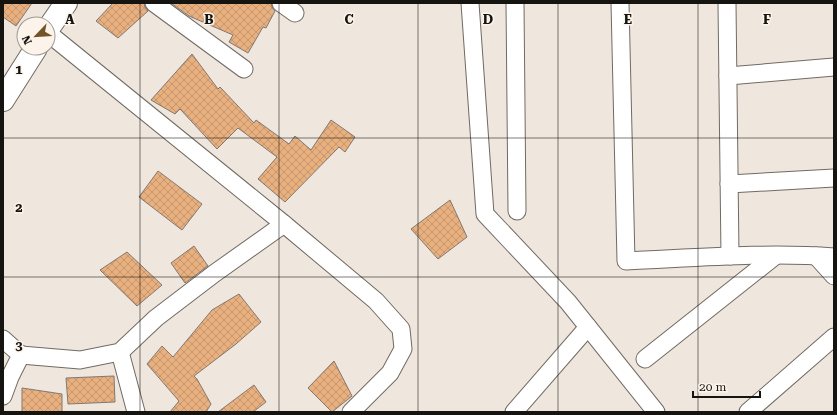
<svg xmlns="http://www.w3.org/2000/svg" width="837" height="415" font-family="'Roboto Serif',serif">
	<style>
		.building { fill: url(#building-cross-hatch); stroke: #817872 }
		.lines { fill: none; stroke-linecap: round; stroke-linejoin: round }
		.street-casing { stroke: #716a63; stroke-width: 19 }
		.secondary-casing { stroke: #716a63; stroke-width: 24 }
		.street { stroke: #fff; stroke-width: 17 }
		.secondary { stroke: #fff; stroke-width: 22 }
		.grid { fill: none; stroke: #161411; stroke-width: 1; stroke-opacity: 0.55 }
		.grid-label { font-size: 13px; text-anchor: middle; font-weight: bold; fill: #161411; stroke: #fcf4eb; stroke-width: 3; stroke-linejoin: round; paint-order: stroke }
	</style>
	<defs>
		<pattern id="building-cross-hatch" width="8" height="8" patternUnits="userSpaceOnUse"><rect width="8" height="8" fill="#e9b07f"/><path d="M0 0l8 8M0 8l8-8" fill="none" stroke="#c7966d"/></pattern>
	</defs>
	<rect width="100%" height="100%" fill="#efe7de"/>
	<!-- building -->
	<g class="building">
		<path d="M3,3h29l-16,23 -13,-9z"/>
		<path d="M113,3h31l1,4 3,4 -30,27 -22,-17z"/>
		<path d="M171,3h100l1,4 3,4 -9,17 -3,-1 -15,26 -19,-11 4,-7 -44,-19z"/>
		<path d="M192,54l26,35 2,-2 34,36 2,-3 33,24 6,-8 16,14 20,-30 24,17 -10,15 -6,-5 -54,55 -27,-23 19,-22 -39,-29 -21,21 -37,-40 -5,5 -24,-14z"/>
		<path d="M158,171l44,33 -20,26 -43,-33z"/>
		<path d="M450,200l17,37 -29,22 -27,-30z"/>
		<path d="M194,246l14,20 -23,17 -14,-20z"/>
		<path d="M127,252l35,33 -25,21 -37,-36z"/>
		<path d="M239,294l22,28 -25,22 -42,32 3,3 14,25 -5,8h-36l9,-11 -32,-37 15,-18 11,11 39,-47z"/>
		<path d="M334,361l18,35 -20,16 -24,-24z"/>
		<path d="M114,376l1,26 -47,2 -2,-26z"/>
		<path d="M254,385l12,17 -13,10h-35z"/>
		<path d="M22,388l40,6v18h-40z"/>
	</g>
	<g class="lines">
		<!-- street casing -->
		<g class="street-casing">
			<g id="street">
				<path d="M154,3l90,66"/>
				<path d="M281,3l14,10"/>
				<path d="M470,3l15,211 83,88 88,110"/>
				<path d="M515,3l2,208"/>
				<path d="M620,3l6,258c69,-3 139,-9 208,-4"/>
				<path d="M727,3l3,253"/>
				<path d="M48,33l236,191 92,77 25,28 2,20 -13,24 -39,39"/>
				<path d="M728,76l106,-9"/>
				<path d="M729,184l105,-6"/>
				<path d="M816,256l18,20"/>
				<path d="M3,339l18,16 -11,22 -7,19"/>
				<path d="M120,352l16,60"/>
				<path d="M21,355l59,5 40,-8 36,-34 59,-45 69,-49"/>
				<path d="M645,359l130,-103"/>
				<path d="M514,412l74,-85"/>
				<path d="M748,412l86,-75"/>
			</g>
		</g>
		<!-- secondary casing -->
		<g class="secondary-casing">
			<g id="secondary">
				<path d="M48,29l18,-26"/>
				<path d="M3,100l33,-52"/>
			</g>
		</g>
		<!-- street -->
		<use href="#street" class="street"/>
		<!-- secondary -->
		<use href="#secondary" class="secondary"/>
	</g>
	<!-- grid -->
	<path class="grid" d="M140,3v409M279,3v409M418,3v409M558,3v409M698,3v409M3,138h831M3,277h831"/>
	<g class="grid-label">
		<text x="70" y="24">A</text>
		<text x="209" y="24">B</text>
		<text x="349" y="24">C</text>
		<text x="488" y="24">D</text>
		<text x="628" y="24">E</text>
		<text x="767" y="24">F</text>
		<text x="19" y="74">1</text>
		<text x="19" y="212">2</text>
		<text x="19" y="350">3</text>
	</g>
	<!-- border -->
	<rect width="837" height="415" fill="none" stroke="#161411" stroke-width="8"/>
	<!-- north arrow -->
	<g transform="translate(36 36) rotate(245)"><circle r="19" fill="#fcf4eb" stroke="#a09a94"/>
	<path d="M0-3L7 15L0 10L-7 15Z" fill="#735429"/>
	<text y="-6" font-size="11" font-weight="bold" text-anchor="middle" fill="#161411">N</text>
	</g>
	<!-- scale -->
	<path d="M693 391v6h67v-6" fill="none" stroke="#161411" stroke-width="2"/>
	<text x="699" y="391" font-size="12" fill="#161411" stroke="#fcf4eb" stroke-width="3" paint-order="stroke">20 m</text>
</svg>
